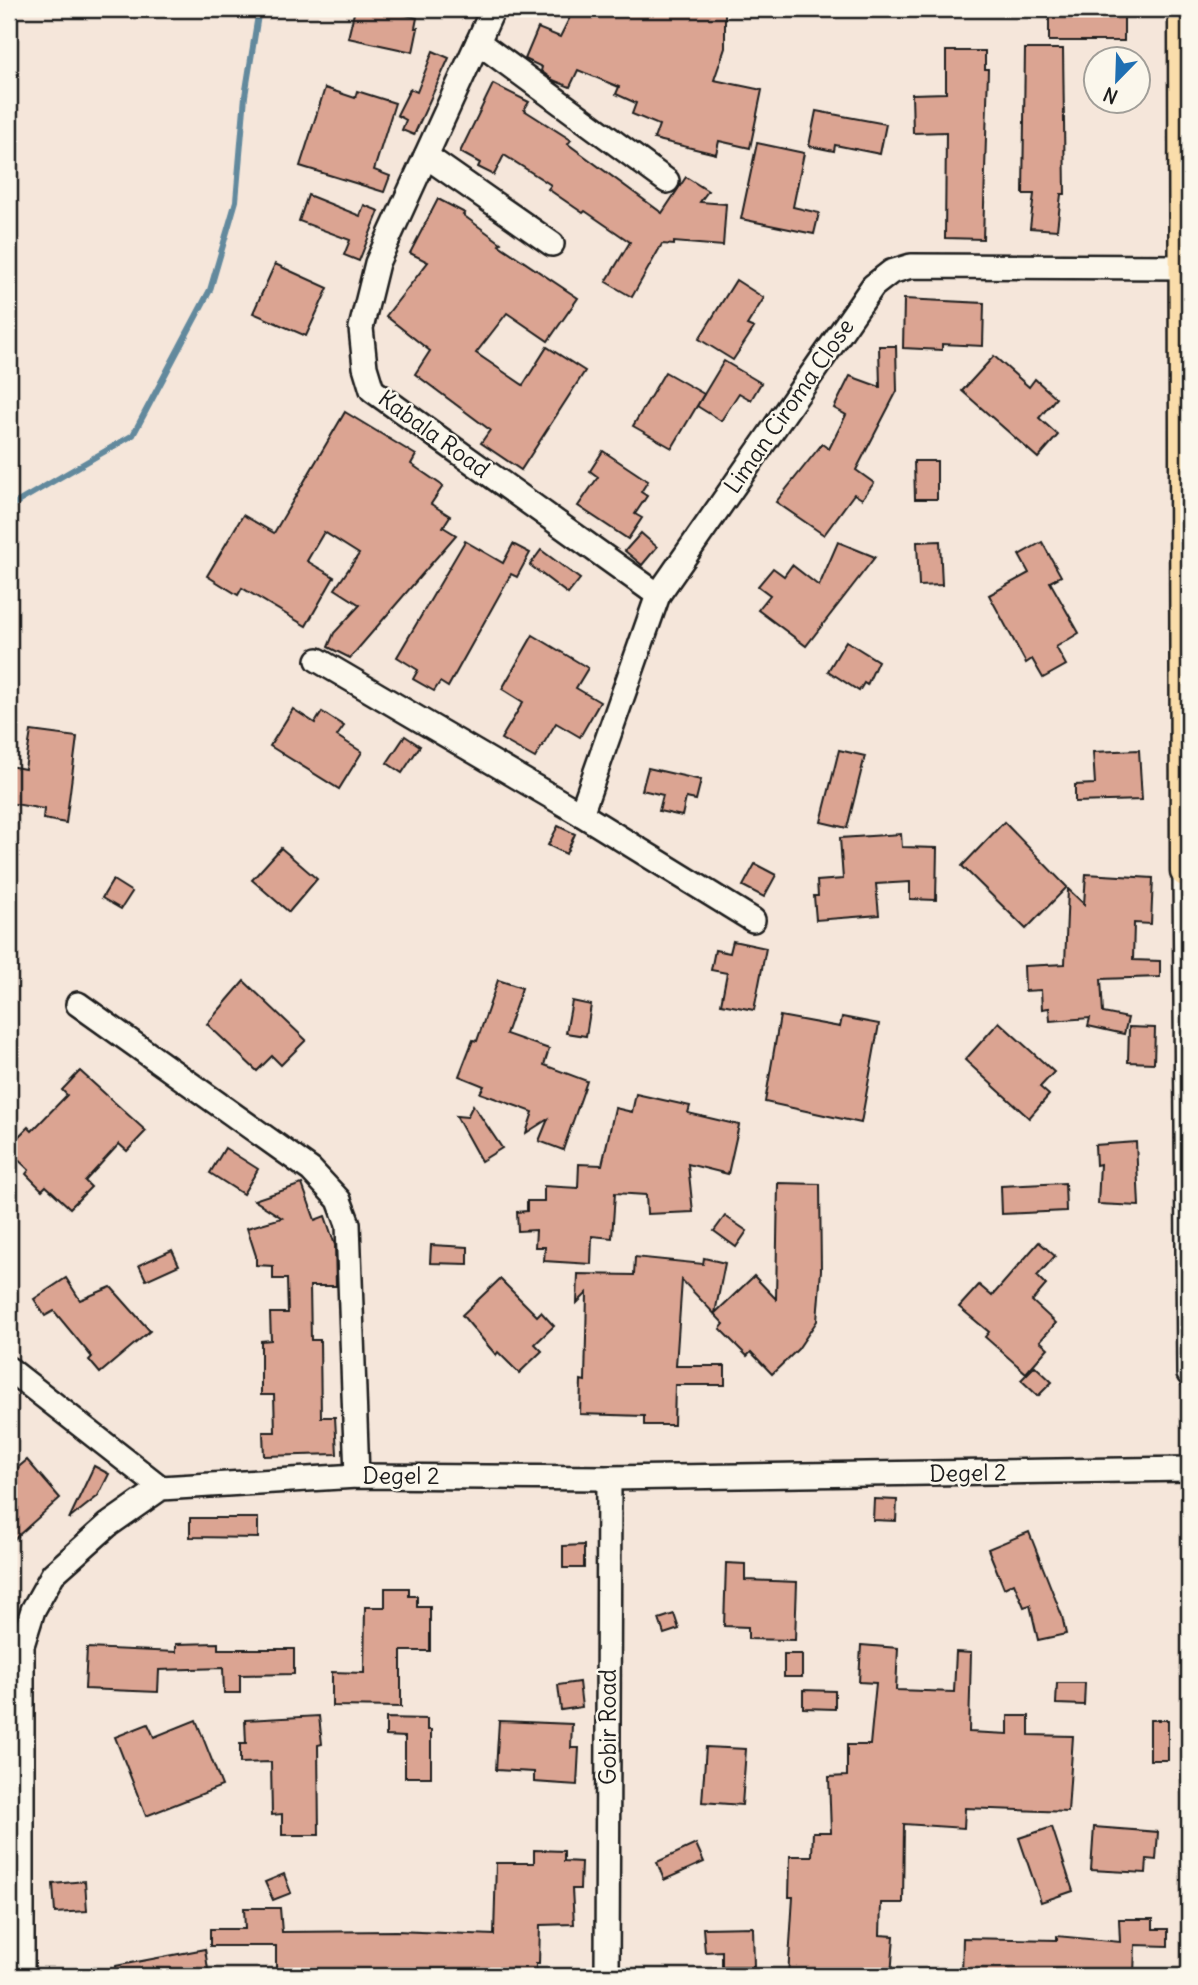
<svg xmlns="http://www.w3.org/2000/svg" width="1198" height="1985" font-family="Delius,sans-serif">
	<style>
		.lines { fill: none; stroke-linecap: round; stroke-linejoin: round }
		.stream { stroke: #62899d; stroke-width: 6 }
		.building { fill: #dba492; stroke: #1c1c1c; stroke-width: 2 }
		.minor-casing { stroke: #1c1c1c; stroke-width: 28 }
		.major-casing { stroke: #1c1c1c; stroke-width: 33 }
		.minor { stroke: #fbf7ec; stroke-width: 23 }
		.major { stroke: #faddab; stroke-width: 28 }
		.labels { text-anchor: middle; stroke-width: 5; stroke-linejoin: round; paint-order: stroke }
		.street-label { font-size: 23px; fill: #1c1c1c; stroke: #fbf7ec }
	</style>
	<rect width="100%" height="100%" fill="#f5e6da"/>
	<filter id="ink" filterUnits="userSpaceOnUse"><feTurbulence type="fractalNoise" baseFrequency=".0143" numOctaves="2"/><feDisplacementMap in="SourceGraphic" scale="14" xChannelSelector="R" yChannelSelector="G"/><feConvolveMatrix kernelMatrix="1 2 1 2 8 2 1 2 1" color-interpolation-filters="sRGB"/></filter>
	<g filter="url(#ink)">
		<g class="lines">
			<!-- stream -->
			<path class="stream" d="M9,507l124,-72 77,-145 26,-89 9,-105 14,-87"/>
		</g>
		<!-- building -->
		<g class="building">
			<path d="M355,9l15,3 1,-3h13l33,9 -2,10h3l-5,24 -65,-14z"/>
			<path d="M574,9h151v39l-11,32 48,10 -12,58 -31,-7 -3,13 -62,-15 5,-14 -27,-11 4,-11 -20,-9 3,-7 -41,-17 -8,17 -17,-7 -12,-9 1,-4 -17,-8 13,-31 22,9z"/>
			<rect x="1049" y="9" width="75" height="32"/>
			<path d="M1025,49h38l2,145h-4l-4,36 -27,-2 4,-34h-11z"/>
			<path d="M433,51l16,7 -35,77 -12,-5 4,-10 -9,-5 13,-26 7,3z"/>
			<path d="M946,51h39v18h3l-5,170 -38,-1 1,-106 -33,1 -1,-39 34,-1z"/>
			<path d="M493,84l36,18 -5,8 47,30 -3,4 94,69 24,-36 22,14 -8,11 26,2 -3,42 -49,-4v3l-12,-1 -30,53 -26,-15 24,-40 -45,-31 -2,2 -35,-24 3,-4 -47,-30 -10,20 -16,-8 2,-4 -20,-11z"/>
			<path d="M325,88l30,10 2,-7 38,12 -21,67 16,6 -6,16 -84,-26z"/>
			<path d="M816,111l70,13 -6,30 -45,-9 -1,6 -25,-5z"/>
			<path d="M757,143l47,10 -11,54 26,6 -5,21 -73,-15z"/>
			<path d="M308,195l52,21 4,-11 15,6 -20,50 -15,-6 6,-15 -51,-19z"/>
			<path d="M438,199l27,14 -2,2 38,28 -2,2 79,53 -30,43 -41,-28 -31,40 47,32 24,-38 38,24 -64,99 -40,-27 9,-13 -75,-56 15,-23 -44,-35 42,-54 -18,-9z"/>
			<path d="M275,264l53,24 -22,48 -53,-23z"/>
			<path d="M736,280l28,18 -17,27 7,3 -21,32 -34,-21z"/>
			<path d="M904,299l80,4 -1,43 -41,-2v6l-39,-2z"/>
			<path d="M879,346h17l1,45 -41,79 18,13 -12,16 -8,-5 -30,41 -48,-33 46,-58 7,5 17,-34 -12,-7 16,-32 30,11z"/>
			<path d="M994,356l35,31 6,-8 21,19 -17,20 19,17 -20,23 -76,-67z"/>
			<path d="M724,361l37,22 -10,17 -12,-7 -18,28 -24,-15z"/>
			<path d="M665,372l39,22 -32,54 -39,-22z"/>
			<path d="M345,412l71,43 -5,9 32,22 -12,18 19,12 -7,11 13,8 -106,123 -22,-11 6,-14 26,-28 -25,-16 24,-35 -35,-22 -17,29 27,16 -28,49 -64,-38 -4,7 -31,-19 36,-61 31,18z"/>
			<path d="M603,451l45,30 -7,11 6,4 -12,18 7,4 -14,21 -50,-33 20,-29 -8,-6z"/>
			<path d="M914,461h23v38h-22z"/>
			<path d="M641,533l16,14 -15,18 -17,-14z"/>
			<path d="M465,541l38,22 10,-19 17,9 -13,24 -6,-3 -63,113 -8,-5 -6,9 -21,-12 5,-9 -21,-13z"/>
			<path d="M940,541l2,44 -23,1 -2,-44z"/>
			<path d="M838,542l37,15 -69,89 -48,-36 12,-15 -12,-9 15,-18 11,8 8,-11 27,21z"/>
			<path d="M1042,542l19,34 -11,6 29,51 -23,14 10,18 -23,13 -11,-19 -6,4 -37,-68 40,-22 -10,-18z"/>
			<path d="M541,550l39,29 -12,15 -38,-29z"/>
			<path d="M533,635l55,33 -12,20 24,14 -20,35 -24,-14 -21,35 -34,-19 22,-37 -21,-13z"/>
			<path d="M846,641l32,20 -11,24 -3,-2 -5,8 -31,-20z"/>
			<path d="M293,709l22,14 7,-11 22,14 -7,10 25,16 -23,37 -69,-43z"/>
			<path d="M31,731l46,6 -11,86 -23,-4 1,-10 -35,-6v-37l16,3z"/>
			<path d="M405,736l15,10 -18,27 -15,-10z"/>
			<path d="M839,750l26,6 -18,72 -26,-6z"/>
			<path d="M1139,750l3,50 -67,2v-17l20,-1 -2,-32z"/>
			<path d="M648,768l53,12 -5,20 -10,-2 -4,18 -23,-5 4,-16 -21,-5z"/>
			<path d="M1004,822l63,65 -41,42 -64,-63z"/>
			<path d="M558,826l17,8 -9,20 -18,-9z"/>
			<path d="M901,834l1,13 35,1 -1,52 -26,-1v-17l-34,2 3,31 -63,5 -2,-24h4l-1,-15 26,-2 -3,-41z"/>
			<path d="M281,848l36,31 -28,33 -37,-32z"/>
			<path d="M755,864l21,11 -12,22 -21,-11z"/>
			<path d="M1086,874l67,4 -2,46 -17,-1 -1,37 27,1v16l-59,2 2,34 25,5 -4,16 -36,-8 2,-8 -40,3 -1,-13 -7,1 -1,-19 -16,1 -1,-25 41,-2 3,-75 16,15z"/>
			<path d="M113,880l19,12 -11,17 -19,-11z"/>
			<path d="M733,941l33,7 -12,62 -33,-6 6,-31 -16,-3 4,-20 15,3z"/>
			<path d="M498,980l24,8 -16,46 43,15 -5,16 43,16 -24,69 -24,-9 9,-22 -22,14 7,-21 -53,-19 4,-7 -25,-10 14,-36 4,1z"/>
			<path d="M244,981l62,59 -25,25 -9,-9 -15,15 -50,-47z"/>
			<path d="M572,1001l19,4 -5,31 -20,-3z"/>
			<path d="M780,1016l60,11 2,-10 37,7 -18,99 -96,-21z"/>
			<path d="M999,1022l55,50 -14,15 9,8 -20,23 -64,-58z"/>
			<path d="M1129,1027l26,1 -1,35 -26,-1z"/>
			<path d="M80,1071l66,60 -19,20 -8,-7 -34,37 6,6 -21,21 -24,-22 -4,4 -16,-16 3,-4 -20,-19v-5l19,-19 4,4 35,-36 -5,-5z"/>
			<path d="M636,1094l54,12 -2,7 51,12 -11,49 -40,-10 5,48 -46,2 -1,-19 -31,-2 -3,45 -20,-2 -1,28 -47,-3 1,-14h-10l1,-17 -18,1 -1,-19 10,-1v-10h17v-15l34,2 1,-24 23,1 13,-57 17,4z"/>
			<path d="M473,1105l29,43 -21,13 -25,-45 11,1z"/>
			<path d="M1136,1142l3,64 -41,-2 2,-40 -4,1 -1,-20z"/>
			<path d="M225,1148l33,21 -15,25 -33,-21z"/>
			<path d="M778,1183l42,1 1,86 -4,51 -19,28 -26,25 -21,-22 -4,4 -27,-27 4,-5 -42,-44 -6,86h49v19h-50l-1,40h-30v-9l-64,-2 1,-34 4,1 2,-88 -10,10 1,-29 56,1 1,-18 68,7 1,-6 21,5 -10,50 39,-37 22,23z"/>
			<path d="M1065,1183l1,28 -64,3 -1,-28z"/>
			<path d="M302,1184l13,36 10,-4 10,29 1,41h-26l1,54h9l1,77h14l2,37 -73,2 -1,-24h12l-1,-37h-13v-54l10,-1 -1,-27h18l-1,-34h-14v-13l-17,-1v-9l-9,-28 35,-10 -28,-18z"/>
			<path d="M725,1216l22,15 -11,16 -22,-16z"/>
			<path d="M1039,1242l16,14 -18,20 9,9 -14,16 24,22 -16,18 8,7 -22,25 -41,-36 4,-5 -30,-25 20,-22 13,11z"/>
			<path d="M431,1245l37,2v17l-38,-1z"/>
			<path d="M172,1250l7,15 -33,15 -7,-15z"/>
			<path d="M66,1278l14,22 31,-13 39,44 -50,42 -11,-13 3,-3 -38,-46 -9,5 -11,-17z"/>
			<path d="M500,1279l37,37 4,-4 13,14 -19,18 7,7 -23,22 -21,-21 -2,3 -34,-40z"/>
			<path d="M1035,1366l17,16 -14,14 -17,-16z"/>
			<path d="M27,1460l33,38 -51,46v-69z"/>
			<path d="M94,1466l15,8 -11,22 -29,23z"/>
			<path d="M874,1499l23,1 -1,21 -23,-1z"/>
			<path d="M190,1518h68v20l-68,-1z"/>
			<path d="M1029,1532l33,84 4,18 -28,6 -8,-35 -6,2 -10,-24 -10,5 -16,-39z"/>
			<path d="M584,1545v23h-21v-22z"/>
			<path d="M726,1563l19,1v16l52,2 -2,58 -47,-1v-12l-24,-1z"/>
			<path d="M385,1588h24v8h8v11h13v44h-29v56l-69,-1v-34l32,1 1,-66h20z"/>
			<path d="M674,1614l5,15 -15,5 -5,-15z"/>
			<path d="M218,1643v6h76v25l-54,1v18h-16l-1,-25 -64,2 -1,22 -73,-3 2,-41 89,4v-8z"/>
			<path d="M861,1645l37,3 -2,42 58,2 2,-40 15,1 -2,79 39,2v-18h21v19l44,1 -5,76 -103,-4 -1,20 -60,-4 -1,79h-22l-1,32 14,1 -3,40h-103l5,-79h-4l1,-41h22l1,-24h18l-2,-55 18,-1v-31h23l6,-62 -17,-1z"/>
			<rect x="784" y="1654" width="18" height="23"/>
			<path d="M579,1682l3,25 -21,3 -3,-25z"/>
			<path d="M1057,1683h28l-1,22 -28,-1z"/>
			<path d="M803,1690l32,1v18l-32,-1z"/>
			<path d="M319,1716l3,28 -4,1 1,90h-37v-21l-10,1 -1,-53 -31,1v-19h6l-1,-24z"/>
			<path d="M386,1718l41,1v11h4v47h-26v-40l-19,-1z"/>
			<path d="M196,1720l26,66 -76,30 -31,-79 33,-13 6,13z"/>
			<rect x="1150" y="1720" width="18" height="40"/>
			<path d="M499,1721l73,3 -1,24h8l-2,37 -43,-3v-10l-38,-2z"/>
			<path d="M706,1747l40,2 -4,56 -40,-3z"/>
			<path d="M1052,1827l21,64 -32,11 -22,-64z"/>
			<path d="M1094,1827l64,5 -2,28 -9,-1 -1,14 -55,-3z"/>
			<path d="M696,1844l8,18 -40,18 -7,-18z"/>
			<path d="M534,1850l30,1v10l17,1 -1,27h-8l2,35 -34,1 -1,39h-3v12l-107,-6 -1,6h-67v-4l-85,-2v-24h-66v-17h35l-1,-21h36l2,24 114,-1 98,4 2,-72h38z"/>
			<path d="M284,1874l7,19 -18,7 -8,-18z"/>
			<path d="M85,1881l2,30 -32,2 -2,-29z"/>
			<path d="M1119,1919h34v10h15v17l-33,-1 -1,31h-172l1,-38 94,2v-4l63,6z"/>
			<path d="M753,1927l1,40h-32v-16l-17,1 -2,-24z"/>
			<path d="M205,1949l4,27h-94v-10z"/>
		</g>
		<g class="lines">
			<!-- minor casing -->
			<g class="minor-casing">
				<g id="minor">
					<path d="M493,9l-116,254 -16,65 4,39 7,23 286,205"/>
					<path d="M478,42l189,139"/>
					<path d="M426,156l126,88"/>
					<path d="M318,660l263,154 172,106"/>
					<path d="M581,814l77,-219 215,-309 18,-14 20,-6 278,1"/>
					<path d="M1185,872l4,502"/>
					<path d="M78,1004l233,166 28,30 9,24 9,252"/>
					<path d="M9,1369l152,119"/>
					<path d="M22,1976v-331l11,-35 20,-36 55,-49 53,-37 196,-12 252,2 580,-9"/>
					<path d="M607,1976l2,-498"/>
				</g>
			</g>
			<!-- major casing -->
			<g class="major-casing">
				<path id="major" d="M1183,9l2,863h4"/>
			</g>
			<!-- minor -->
			<use href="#minor" class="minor"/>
			<!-- major -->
			<use href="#major" class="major"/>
		</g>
	</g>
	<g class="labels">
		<!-- street labels -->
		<g class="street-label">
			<text transform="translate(789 406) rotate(-55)" y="8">Liman Ciroma Close</text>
			<text transform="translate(434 434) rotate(36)" y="8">Kabala Road</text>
			<text transform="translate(968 1473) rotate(-1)" y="8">Degel 2</text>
			<text x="401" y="1484">Degel 2</text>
			<text transform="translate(608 1727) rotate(-90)" y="8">Gobir Road</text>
		</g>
	</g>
	<!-- margin -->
	<rect width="1198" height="1985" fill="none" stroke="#fbf7ec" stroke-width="35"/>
	<rect x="18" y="18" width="1163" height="1950" fill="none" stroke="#1c1c1c" stroke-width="2.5" filter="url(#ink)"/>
	<!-- north arrow -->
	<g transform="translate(1117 80) rotate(203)"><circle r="33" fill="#fbf7ec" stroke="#a29f99" stroke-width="2"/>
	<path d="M0-5L12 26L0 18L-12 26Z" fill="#1f6fb2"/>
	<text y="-10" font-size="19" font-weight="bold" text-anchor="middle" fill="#1c1c1c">N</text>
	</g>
</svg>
